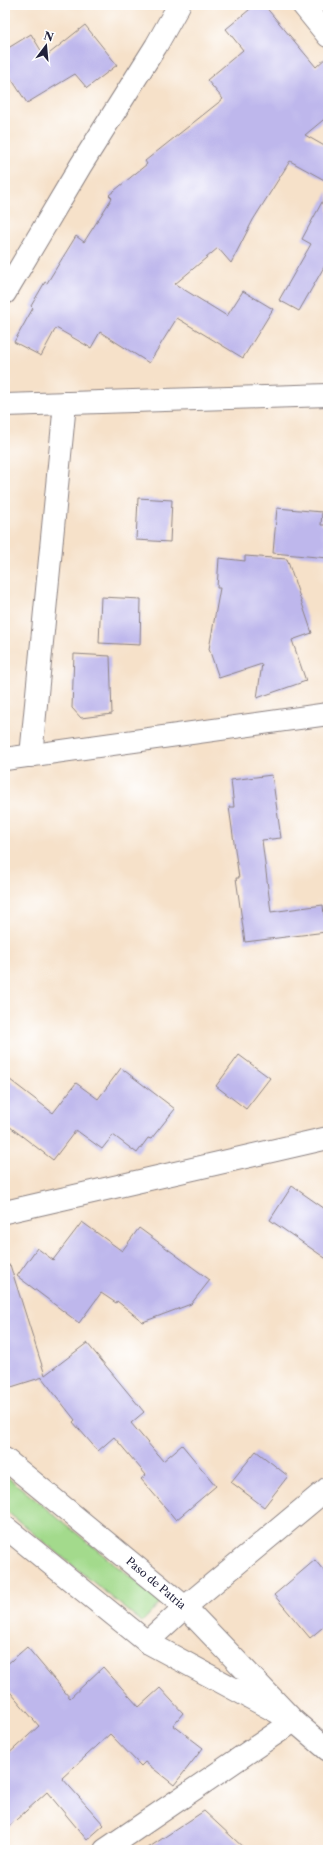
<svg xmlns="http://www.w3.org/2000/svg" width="333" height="1855" font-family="'Libre Caslon Text',serif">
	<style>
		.green { fill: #a3da8c; stroke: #627e64 }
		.building { fill: #beb7ec }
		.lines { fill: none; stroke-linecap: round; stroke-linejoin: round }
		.minor-casing { stroke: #8c8282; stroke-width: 24 }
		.minor { stroke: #fff; stroke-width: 22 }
		.labels { text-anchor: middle; stroke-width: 3.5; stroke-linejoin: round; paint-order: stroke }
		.street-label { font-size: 11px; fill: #22223b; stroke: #fff }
	</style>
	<rect width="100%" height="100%" fill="#fff"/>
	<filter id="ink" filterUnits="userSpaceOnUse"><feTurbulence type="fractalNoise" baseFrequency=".025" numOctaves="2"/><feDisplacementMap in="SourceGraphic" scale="8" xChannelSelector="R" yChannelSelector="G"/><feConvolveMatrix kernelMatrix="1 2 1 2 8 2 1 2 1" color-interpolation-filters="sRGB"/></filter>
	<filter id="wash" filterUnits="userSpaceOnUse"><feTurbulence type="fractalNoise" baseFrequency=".012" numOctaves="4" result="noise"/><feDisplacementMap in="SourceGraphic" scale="16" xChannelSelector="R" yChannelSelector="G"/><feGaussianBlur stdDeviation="0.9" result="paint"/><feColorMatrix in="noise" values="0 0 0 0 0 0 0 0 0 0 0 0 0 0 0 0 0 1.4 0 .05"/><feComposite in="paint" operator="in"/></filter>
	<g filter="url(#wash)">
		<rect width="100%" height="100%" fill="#f6e1c9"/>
		<!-- green -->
		<path class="green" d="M5,1475l156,127 -19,20 -137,-112z"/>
		<g id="blocks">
			<!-- building -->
			<g class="building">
				<path d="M255,5h9l52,62 12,-11v60l-23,19 23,13v34l-38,-21 -37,59 -22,43 -13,-15 -43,36 52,32 16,-25 30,18 -30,49 -66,-40 -28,45 -49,-31 -9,16 -35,-20 -15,28 -27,-14 19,-34 -2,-2 14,-24 2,1 29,-47 8,6 28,-44 -3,-3 38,-31 -2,-3 78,-62 -16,-19 36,-30 -17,-21z"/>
				<path d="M85,25l32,40 -30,23 -12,-14 -48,29 -22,-34v-19l26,-16 14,23z"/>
				<path d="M328,191v69l-29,51 -20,-11 32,-56 -9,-5z"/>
				<path d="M138,498l34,2 -2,42 -34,-2z"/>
				<path d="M277,508l45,4 -1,13h7v33l-55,-5z"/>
				<path d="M245,556l42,3 25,74 -20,7 14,41 -49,17 5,-34 -43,14 -10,-29 11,-61h-3l2,-30 26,3z"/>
				<path d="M101,597l40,2 -1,46 -41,-2z"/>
				<path d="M74,654l36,2 2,58 -31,4 -9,-10z"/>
				<path d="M272,775l9,63 -19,2 9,72 52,-7 3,27 -81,10 -9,-64h3l-10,-71h5l-3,-27z"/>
				<path d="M239,1055l31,23 -24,31 -30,-23z"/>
				<path d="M121,1068l54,41 -24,30 -3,-1 -11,15 -24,-18 -11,14 -26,-19 -23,30 -48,-37v-47l48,37 23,-30 22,16z"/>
				<path d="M292,1186l36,25v49l-58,-40z"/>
				<path d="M82,1222l40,29 17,-23 71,52 -19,24 -48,18 -26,-21 -1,2 -15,-10 -22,30 -62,-47 20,-28 16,12z"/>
				<path d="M10,1265l35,110 42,-32 57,69 -13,11 32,38 19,-16 34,41 -40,34 -35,-41 5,-4 -32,-38 -16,14 -25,-29 2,-2 -33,-42 1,-1 -38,12v-123z"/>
				<path d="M256,1451l32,25 -24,31 -33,-25z"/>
				<path d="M315,1560l13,16v47l-18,15 -36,-43z"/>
				<path d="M27,1647l43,51 33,-31 36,40 21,-19 23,25 -10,12 30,23 -29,37 -29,-23 -4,4 -31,-32 -48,44 42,47 -17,15 -40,-48 -42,38v-73l34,-31 -34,-40v-20z"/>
				<path d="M204,1811l42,39h-101z"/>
			</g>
		</g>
	</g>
	<g filter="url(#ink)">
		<use href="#blocks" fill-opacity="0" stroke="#8c8282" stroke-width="1"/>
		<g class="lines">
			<!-- minor casing -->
			<g class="minor-casing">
				<g id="minor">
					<path d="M303,5l25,31"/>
					<path d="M5,293l76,-128 75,-119 23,-41"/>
					<path d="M5,405l323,-10"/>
					<path d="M31,756l34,-353"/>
					<path d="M5,759l323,-45"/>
					<path d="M5,1212l323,-74"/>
					<path d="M5,1459l180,148 109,114 34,29"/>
					<path d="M5,1527l142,115 130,70"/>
					<path d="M147,1642l38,-35 143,-119"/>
					<path d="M105,1850l189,-129"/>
				</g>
			</g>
			<!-- minor -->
			<use href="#minor" class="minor"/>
		</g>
	</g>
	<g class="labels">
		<!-- street labels -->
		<g class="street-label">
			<text transform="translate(156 1583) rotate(40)" y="4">Paso de Patria</text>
		</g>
	</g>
	<!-- margin -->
	<rect width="333" height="1855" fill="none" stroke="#fff" stroke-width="20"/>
	<!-- north arrow -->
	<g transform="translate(46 46) rotate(16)" stroke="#ffffff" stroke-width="3" paint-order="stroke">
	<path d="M0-3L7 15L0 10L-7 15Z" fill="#22223b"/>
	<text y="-6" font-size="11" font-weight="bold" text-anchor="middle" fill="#22223b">N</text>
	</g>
</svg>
